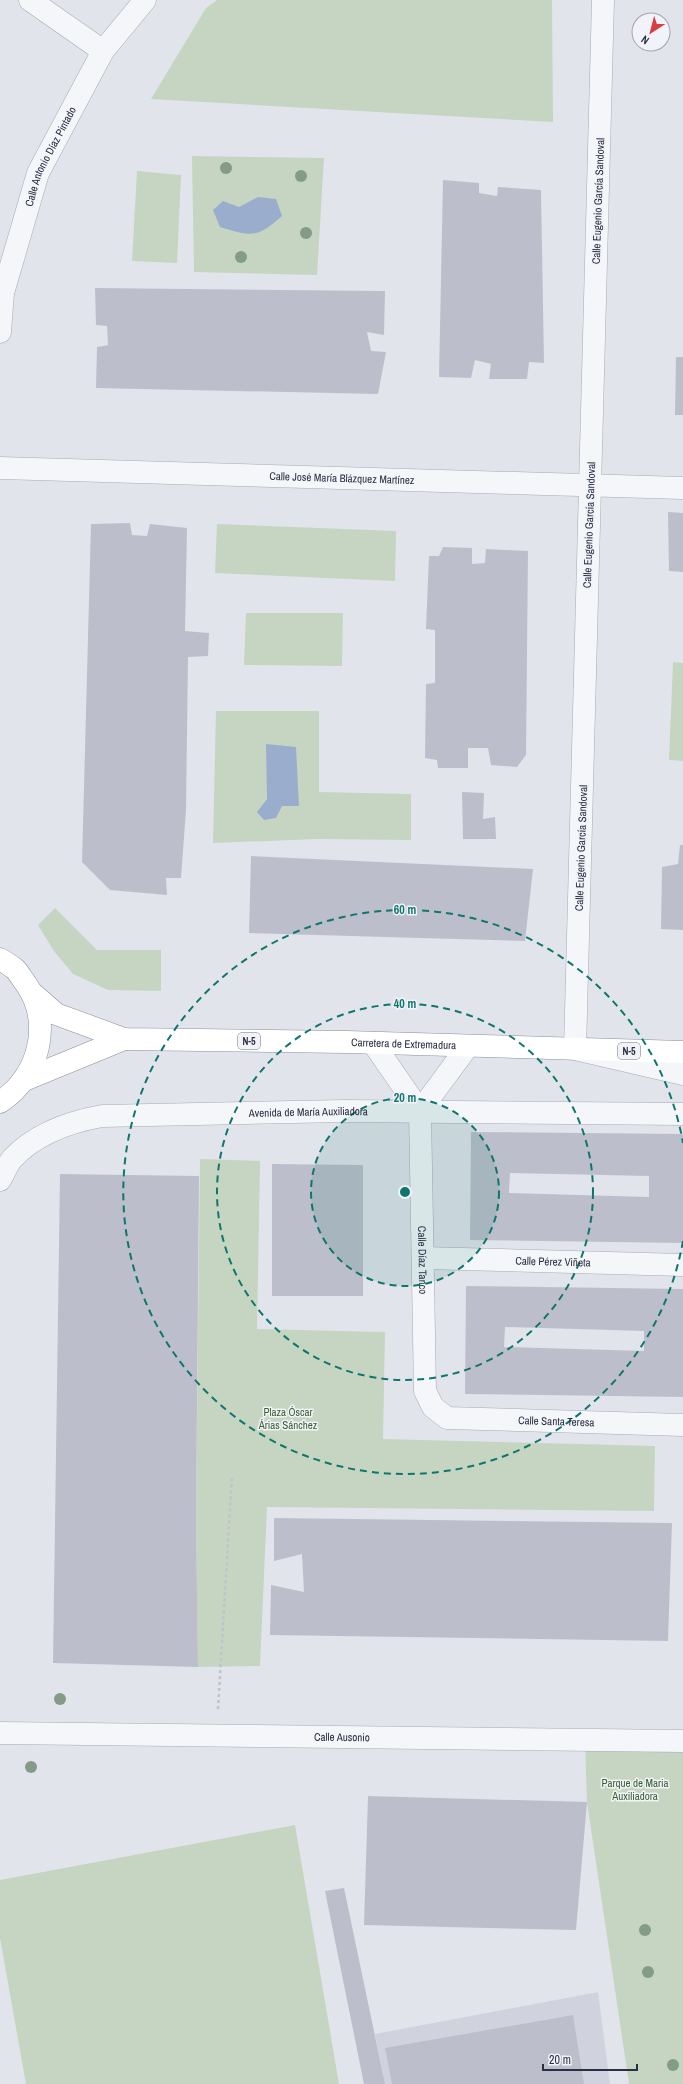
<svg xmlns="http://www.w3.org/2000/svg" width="683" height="2084" font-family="'Archivo Narrow',sans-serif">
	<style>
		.built { fill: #d0d3dd }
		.green { fill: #c5d5c2 }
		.water { fill: #9badcd }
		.building { fill: #bcbfcb; fill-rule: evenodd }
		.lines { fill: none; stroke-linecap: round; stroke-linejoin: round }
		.minor-casing { stroke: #a7aab6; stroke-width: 23 }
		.trunk-casing { stroke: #888fa3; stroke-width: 23 }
		.path { stroke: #c0c2ca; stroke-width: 2.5; stroke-dasharray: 3 3; stroke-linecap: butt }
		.minor { stroke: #f5f6f9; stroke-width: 22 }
		.trunk { stroke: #fff; stroke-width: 22 }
		.tree { fill: #849c87 }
		.ring { fill: none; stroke: #0f766e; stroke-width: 2; stroke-dasharray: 7 5 }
		.labels { text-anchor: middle; stroke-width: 3; stroke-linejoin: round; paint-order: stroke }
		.shield { fill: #f2f3f8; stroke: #656a7a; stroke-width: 1 }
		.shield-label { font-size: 10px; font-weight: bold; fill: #292f44 }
		.street-label { font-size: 11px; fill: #292f44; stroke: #f2f3f8 }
		.park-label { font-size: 11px; fill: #386135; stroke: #f2f3f8 }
		.centre { fill: #0f766e; stroke: #f2f3f8; stroke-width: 2 }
		.ring-label { font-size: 12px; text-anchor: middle; font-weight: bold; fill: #0f766e; stroke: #f2f3f8; stroke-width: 3; stroke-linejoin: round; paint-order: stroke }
	</style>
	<rect width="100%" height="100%" fill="#e2e4eb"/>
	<!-- built -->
	<path class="built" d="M598,1992l12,92h-225l-10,-50z"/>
	<!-- green -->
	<g class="green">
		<path d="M217,0h335l1,122 -402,-23 55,-91z"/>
		<path d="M192,156l132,2 -7,117 -123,-3z"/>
		<path d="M137,171l44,4 -4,88 -45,-2z"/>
		<path d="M217,524l179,7 -1,50 -180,-8z"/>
		<path d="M246,613h97l-1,53 -98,-1z"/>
		<path d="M673,662l10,1v98l-14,-1z"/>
		<path d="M216,711h103v81l92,2v46l-93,-1 -105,4z"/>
		<path d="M55,908l42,42h64v41l-53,-1 -35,-16 -19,-23 -16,-26z"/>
		<path d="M200,1159l60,2 -3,168 128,3 -2,107 272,7 -1,65 -387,-4 -7,159 -62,1 -2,-146z"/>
		<path d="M585,1740l98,1v343h-54l-42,-282z"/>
		<path d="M295,1825l44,259h-313l-26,-146v-58z"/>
	</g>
	<!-- water -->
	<g class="water">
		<path d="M258,197l18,2 6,17c-25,22 -30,21 -62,11l-7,-17 10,-9 16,6z"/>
		<path d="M266,744l30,3 3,59h-17l-6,12 -12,2 -7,-8 10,-13z"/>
	</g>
	<!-- building -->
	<g class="building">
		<path d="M443,180l36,3v10l18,3 1,-9 43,3 3,173 -15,-1 -2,17h-38l2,-15 -16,-4 -4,18 -32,-1z"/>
		<path d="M95,288l290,3 -1,44 -17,-3 4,19 15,1 -8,42 -282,-6 1,-41 11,-2 -1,-19 -11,-1z"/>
		<path d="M676,357h7v58h-8z"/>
		<path d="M668,512l15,1v59l-14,-1z"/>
		<path d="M130,523l2,12 15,1 3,-12 37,4 -2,103 24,2 -1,23 -20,1 -2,153 -5,68h-15l1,17 -57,-5 -28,-28 9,-338z"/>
		<path d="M443,547l29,1v16l13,-1 1,-14 42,2 -2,204 -9,12 -26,-2 -3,-17h-20v20h-30l-1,-8 -12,-2 1,-74 9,-1v-53l-9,-1 3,-73h10z"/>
		<path d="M462,792l22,1 -1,26 12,-2 1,22h-33z"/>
		<path d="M680,845h3v85l-22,-1 1,-62 16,-3z"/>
		<path d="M251,856l282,13 -8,72 -276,-8z"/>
		<path d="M471,1132l212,2v109l-213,-3zM510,1173l139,3v21l-140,-4z"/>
		<path d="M272,1164l91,1v131h-91z"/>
		<path d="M60,1174l139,2 -3,345 2,146 -145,-4z"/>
		<path d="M466,1286l217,3v108l-218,-3zM505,1327l139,4v20l-140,-4z"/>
		<path d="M274,1518l398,5 -4,118 -398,-6 1,-50 33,7 -2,-38 -28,7z"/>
		<path d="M368,1796l219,6 -11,128 -212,-5z"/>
		<path d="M344,1888l41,196h-21l-39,-193z"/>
		<path d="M573,2015l11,69h-192l-7,-36z"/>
	</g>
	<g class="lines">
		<!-- minor casing -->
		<g class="minor-casing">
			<g id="minor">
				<path d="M30,0l73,51"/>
				<path d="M603,0l-28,1049 108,25"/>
				<path id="s1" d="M0,332l3,-39 35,-120 65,-122 42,-51"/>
				<path id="s2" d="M0,468l683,20"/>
				<path d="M373,1043l47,68"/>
				<path id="s3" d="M420,1111l5,280 8,16 14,11 236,7"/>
				<path d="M420,1111l48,-65"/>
				<path id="s4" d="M0,1180c4,-6 7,-15 12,-21 23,-25 57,-37 90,-43l242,-5 339,3"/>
				<path id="s5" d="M423,1258l260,7"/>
				<path id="s6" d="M0,1733l683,8"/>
			</g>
		</g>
		<!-- trunk casing -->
		<g class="trunk-casing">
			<g id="trunk">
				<path d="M0,959c5,3 10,6 15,10 4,4 7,10 11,15 27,39 13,93 -26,118"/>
				<path id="s7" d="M32,993l24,21 68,25 223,3 336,10"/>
				<path d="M24,1080l100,-41"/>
			</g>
		</g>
		<!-- path -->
		<path class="path" d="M218,1709l14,-233"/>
		<!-- minor -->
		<use href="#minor" class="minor"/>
		<!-- trunk -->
		<use href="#trunk" class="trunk"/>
	</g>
	<!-- trees -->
	<g class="tree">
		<circle cx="226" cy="168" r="6"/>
		<circle cx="301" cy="176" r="6"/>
		<circle cx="306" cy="233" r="6"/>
		<circle cx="241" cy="257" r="6"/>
		<circle cx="60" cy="1699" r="6"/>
		<circle cx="31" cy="1767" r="6"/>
		<circle cx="645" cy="1930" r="6"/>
		<circle cx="648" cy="1972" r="6"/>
		<circle cx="673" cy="2065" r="6"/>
	</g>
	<!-- distance rings -->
	<circle cx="405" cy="1192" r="94" fill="#0f766e" fill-opacity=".12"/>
	<g class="ring">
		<circle cx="405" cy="1192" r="94"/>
		<circle cx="405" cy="1192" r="188"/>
		<path d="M683 1241A282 282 0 1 1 683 1143"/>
	</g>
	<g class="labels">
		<!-- shield labels -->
		<g class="shield">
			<rect x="238" y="1033" width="22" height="16" rx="3"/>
			<rect x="618" y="1043" width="22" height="16" rx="3"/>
		</g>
		<g class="shield-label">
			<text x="249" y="1045">N-5</text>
			<text x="629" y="1055">N-5</text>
		</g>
		<!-- street labels -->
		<g class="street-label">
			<text dy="4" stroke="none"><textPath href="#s1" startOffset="184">Calle Antonio Díaz Pintado</textPath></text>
			<text transform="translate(598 201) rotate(-88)" y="4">Calle Eugenio García Sandoval</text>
			<text dy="4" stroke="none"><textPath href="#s2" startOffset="342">Calle José María Blázquez Martínez</textPath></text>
			<text transform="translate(589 525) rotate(-88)" y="4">Calle Eugenio García Sandoval</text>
			<text transform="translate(581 848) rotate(-88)" y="4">Calle Eugenio García Sandoval</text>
			<text dy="4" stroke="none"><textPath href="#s7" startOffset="384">Carretera de Extremadura</textPath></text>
			<text dy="4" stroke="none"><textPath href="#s4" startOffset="332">Avenida de María Auxiliadora</textPath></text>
			<text dy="4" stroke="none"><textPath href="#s3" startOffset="149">Calle Díaz Tanco</textPath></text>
			<text dy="4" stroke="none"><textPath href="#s5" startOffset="130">Calle Pérez Viñeta</textPath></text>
			<text dy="4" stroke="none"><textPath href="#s3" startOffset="425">Calle Santa Teresa</textPath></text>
			<text dy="4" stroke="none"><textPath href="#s6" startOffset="342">Calle Ausonio</textPath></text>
		</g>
		<!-- park labels -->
		<g class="park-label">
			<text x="288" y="1416">Plaza Óscar<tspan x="288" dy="13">Árias Sánchez</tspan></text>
			<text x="635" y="1787">Parque de Maria<tspan x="635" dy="13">Auxiliadora</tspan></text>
		</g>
	</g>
	<circle cx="405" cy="1192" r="6" class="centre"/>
	<g class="ring-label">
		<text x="405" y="914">60 m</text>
		<text x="405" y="1008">40 m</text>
		<text x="405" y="1102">20 m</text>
	</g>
	<!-- north arrow -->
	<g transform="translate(651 32) rotate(216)"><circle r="19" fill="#f2f3f8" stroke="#a2a5b0"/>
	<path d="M0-3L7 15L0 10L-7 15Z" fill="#d64043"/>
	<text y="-6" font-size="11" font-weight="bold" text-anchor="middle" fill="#292f44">N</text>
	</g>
	<!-- scale -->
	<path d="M543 2064v6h94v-6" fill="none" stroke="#292f44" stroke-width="2"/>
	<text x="549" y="2064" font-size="12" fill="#292f44" stroke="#f2f3f8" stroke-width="3" paint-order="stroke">20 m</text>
</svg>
